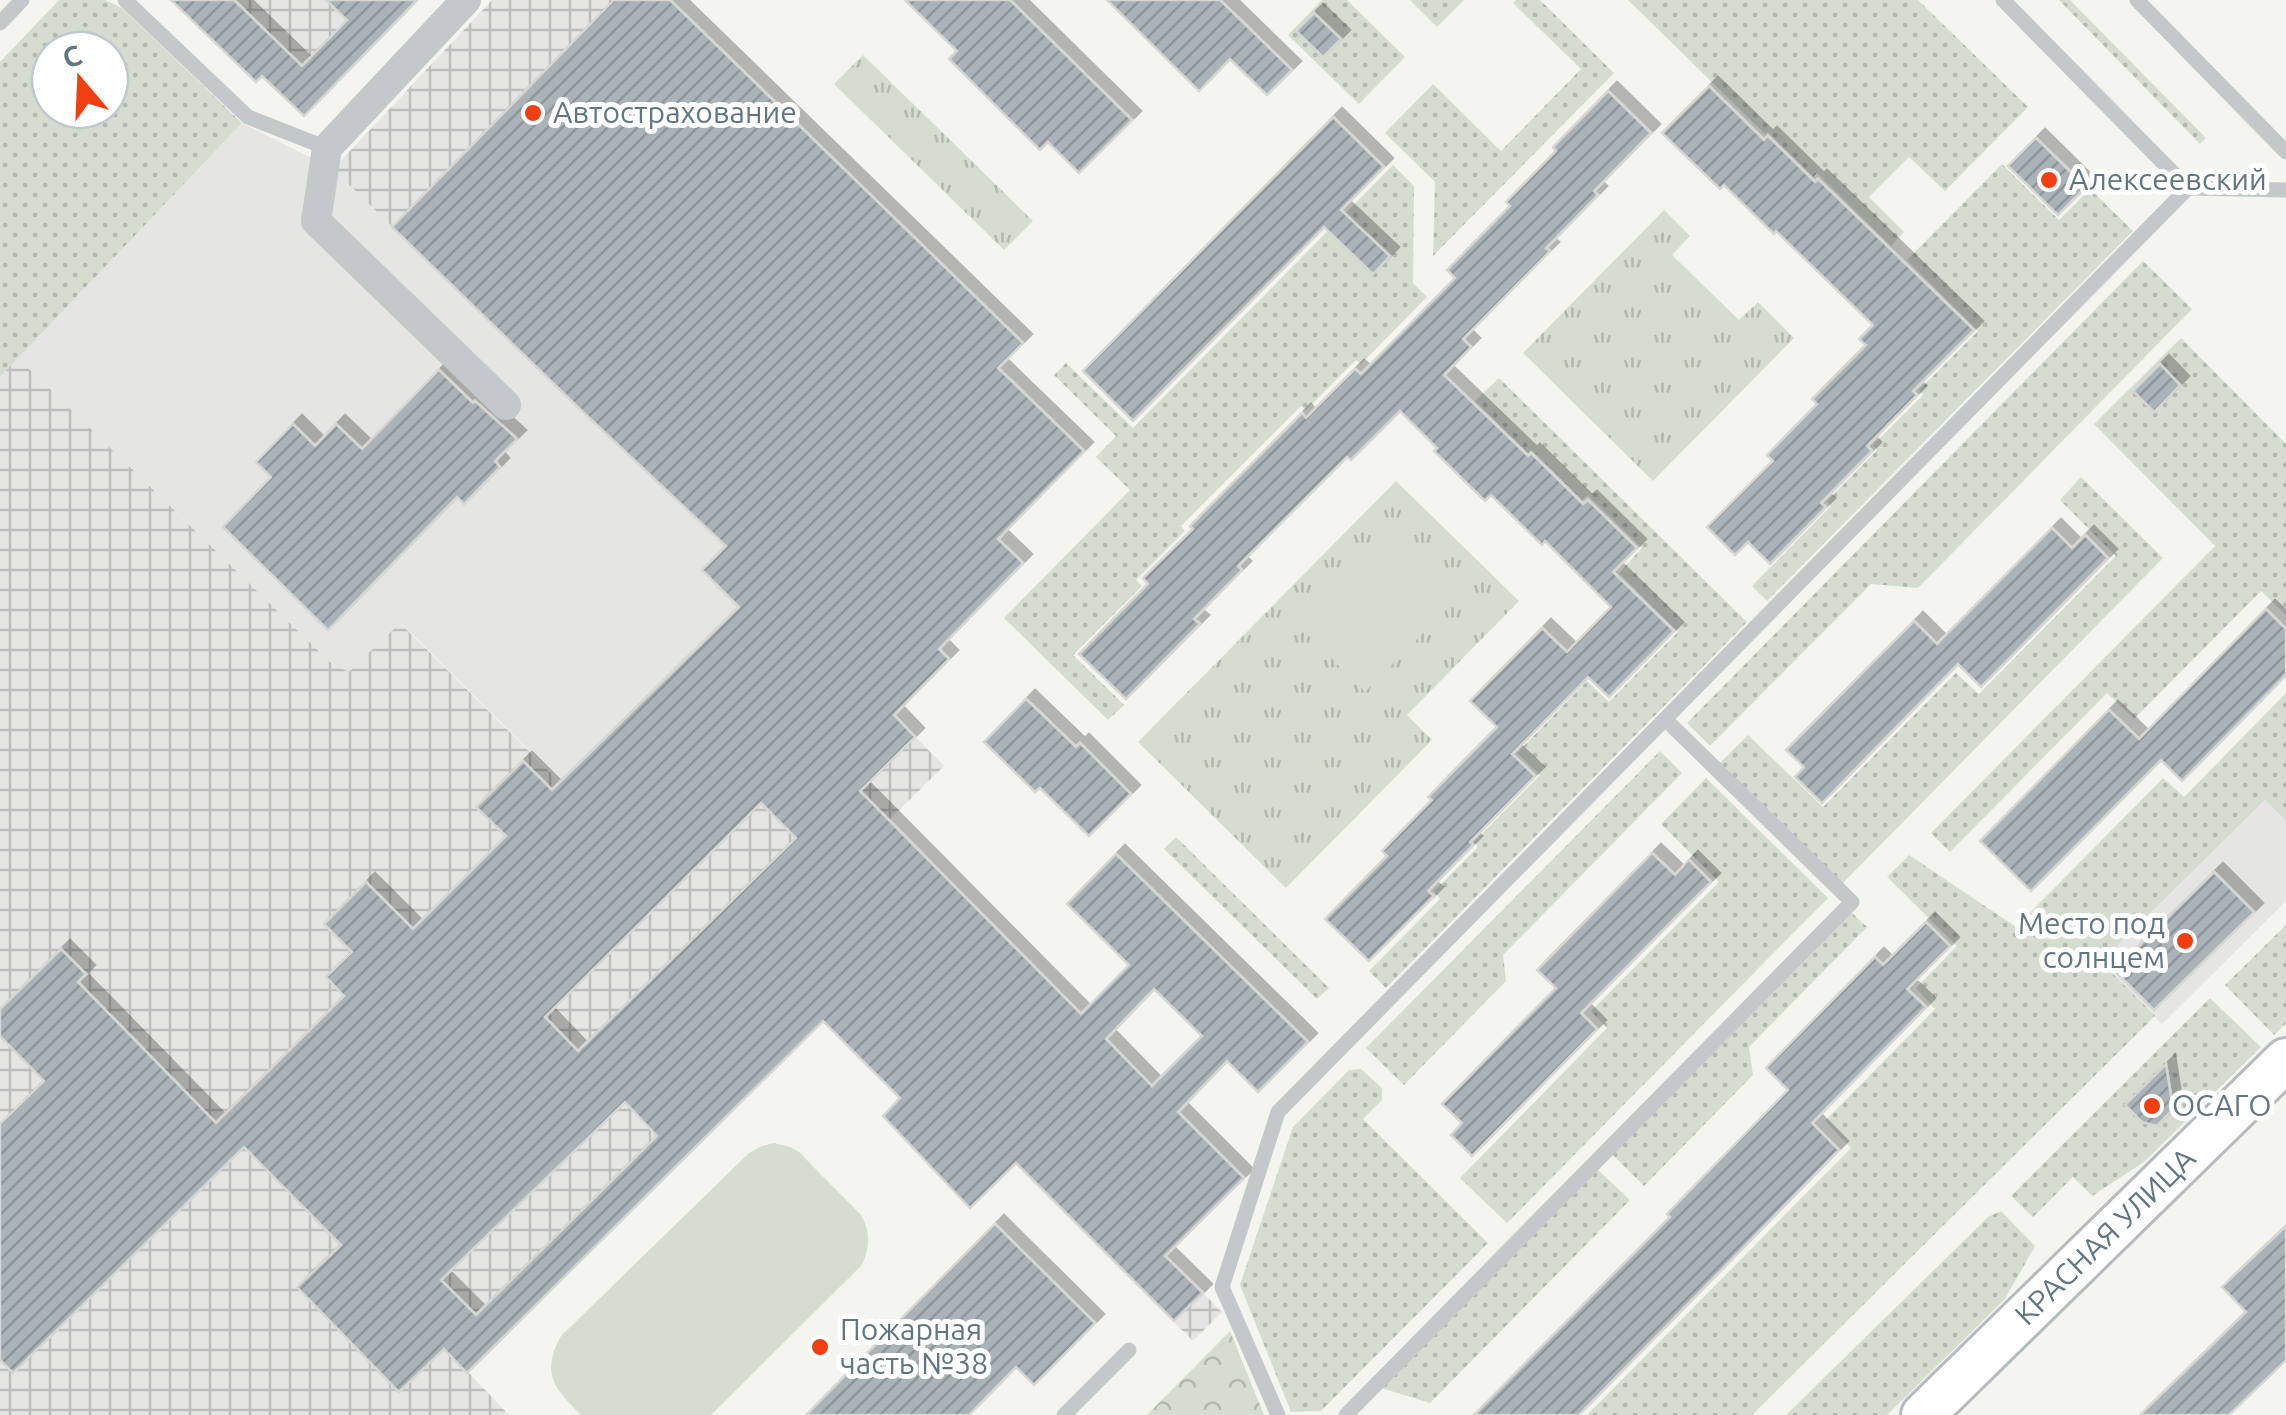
<svg xmlns="http://www.w3.org/2000/svg" width="2286" height="1415" font-family="Ubuntu,sans-serif">
	<style>
		.built { fill: #e5e6e4 }
		.industrial { fill: url(#industrial-grid) }
		.grass { fill: url(#grass-dots); fill-rule: evenodd }
		.forest { fill: url(#forest-crowns) }
		.park { fill: url(#park-tufts) }
		.pitch { fill: #d5ddd1 }
		.building { fill: url(#building-hatch); stroke: #d6d6d3; stroke-width: 2.5; fill-rule: evenodd; filter: url(#shadow) }
		.lines { fill: none; stroke-linecap: round; stroke-linejoin: round }
		.secondary-casing { stroke: #b5bbbf; stroke-width: 48 }
		.lane { stroke: #c3c8ca; stroke-width: 15 }
		.street { stroke: #c3c8ca; stroke-width: 30 }
		.secondary { stroke: #fff; stroke-width: 42 }
		.poi-dot { fill: #f23f12; stroke: #fff; stroke-width: 4 }
		.labels { text-anchor: middle; stroke-width: 10; stroke-linejoin: round; paint-order: stroke }
		.poi-label { font-size: 30px; fill: #617684; stroke: #fff; text-anchor: start }
		.street-label { font-size: 30px; fill: #617684; stroke: #fff }
	</style>
	<defs>
		<pattern id="industrial-grid" width="8" height="8" patternUnits="userSpaceOnUse" patternTransform="scale(2.5)"><rect width="8" height="8" fill="#e5e6e4"/><path d="M0 4h8M4 0v8" fill="none" stroke="#bdbfbe"/></pattern>
		<pattern id="grass-dots" width="8" height="8" patternUnits="userSpaceOnUse" patternTransform="scale(2.5)"><rect width="8" height="8" fill="#d5ddd1"/><path d="M2 2h.1M6 6h.1" fill="none" stroke="#b0b8af" stroke-width="1.8" stroke-linecap="round"/></pattern>
		<pattern id="forest-crowns" width="20" height="18" patternUnits="userSpaceOnUse" patternTransform="scale(2.5)"><rect width="20" height="18" fill="#d5ddd1"/><path d="M2 6a3 3 0 1 1 6 0M12 15a3 3 0 1 1 6 0" fill="none" stroke="#b0b8af"/></pattern>
		<pattern id="park-tufts" width="24" height="20" patternUnits="userSpaceOnUse" patternTransform="scale(2.5)"><rect width="24" height="20" fill="#d5ddd1"/><path d="M3 7l-1-3M5 7V3M7 7l1-3M15 17l-1-3M17 17v-4M19 17l1-3" fill="none" stroke="#b0b8af"/></pattern>
		<pattern id="building-hatch" width="6" height="6" patternUnits="userSpaceOnUse" patternTransform="scale(2.5)"><rect width="6" height="6" fill="#aab3b8"/><path d="M-1 1l2-2M0 6l6-6M5 7l2-2" fill="none" stroke="#8e969b"/></pattern>
		<filter id="shadow"><feDropShadow dx="9" dy="-9" stdDeviation="0" flood-color="#0004"/></filter>
	</defs>
	<rect width="100%" height="100%" fill="#f5f5f0"/>
	<!-- built -->
	<g class="built">
		<path d="M242,123l91,46 229,223 163,154 -23,24 36,36 -177,176 -160,-159 -52,50 -18,-10 -313,-305z"/>
		<path d="M2265,800l21,21v80l-124,123 -61,-62z"/>
	</g>
	<!-- industrial -->
	<g class="industrial">
		<path d="M171,0h246l-113,116 -41,-40 -7,6z"/>
		<path d="M492,0h178l353,343 -24,25 85,83 -85,88 24,24 -84,86 10,10 -55,56 50,51 -55,54 355,358 -78,78 56,56 -29,29 -344,-346 -381,377 41,43h-509v-1038l18,-19 313,305 18,9 51,-49 160,159 179,-175 -37,-37 23,-24 -163,-154 -229,-223z"/>
	</g>
	<!-- grass -->
	<g class="grass">
		<path d="M59,0h46l17,8 120,115 -242,254v-315zM50,50h60v60h-60z"/>
		<path d="M1322,0h25l58,57 -46,47 -71,-69z"/>
		<path d="M1410,0h54l-27,27z"/>
		<path d="M1516,0h24l74,73 -181,183 2,-74 -50,-49 48,-49 68,67 80,-82 -68,-66z"/>
		<path d="M1628,0h290l110,107 -83,84 -36,-34 -40,40 35,35 -13,14 -74,-73 -4,4 -45,-45 -3,2z"/>
		<path d="M2059,0h11l136,138 -6,6z"/>
		<path d="M2002,164l57,56 31,-31 43,42 -366,370 -15,-15 79,-80 -4,-5 50,-51 -4,-5 50,-50 -4,-5 59,-59 -71,-71z"/>
		<path d="M1393,165l21,21 -1,97 14,14 -66,67 -5,-4 -50,50 -5,-4 -120,120 4,5 -49,49 6,6 -69,69 51,50 -16,15 -104,-102 126,-128 -34,-33 20,-21 -62,-61 12,-12 67,65z"/>
		<path d="M2143,261l49,48 -274,279 -47,-4 -161,162 -23,-23z"/>
		<path d="M2181,338l105,106v171l-25,-24 -127,128 -27,-26 -157,159 -19,-19 284,-287 -121,-122z"/>
		<path d="M1499,378l248,244 -361,366 -17,-17 71,-72 -6,-8 44,-44 -4,-5 66,-67 -23,-22 70,-72 22,21 69,-70 -59,-59 23,-25 -54,-53 -6,5 -50,-50 -4,3 -53,-52z"/>
		<path d="M2081,477l82,81 -321,326 -123,-120 29,-29 75,72 133,-134 23,21 137,-138 -56,-56z"/>
		<path d="M2286,693v128l-21,-21 -164,162 54,54 -403,399h-165l264,-267 -26,-27 110,-112 -19,-21 41,-42 -70,-69 22,-22 107,72 147,-149 21,19z"/>
		<path d="M1660,751l22,22 -179,182 3,26 -102,104 -38,-37z"/>
		<path d="M1706,778l122,120 -321,325 -47,-45 147,-150 -16,-17 128,-129 -58,-58z"/>
		<path d="M1176,837l153,151 -12,11 -153,-150z"/>
		<path d="M1851,912l16,15 -118,120 4,28 -109,111 -32,-32z"/>
		<path d="M2286,925v98l-12,12 -49,-50z"/>
		<path d="M2210,998l51,49 -117,115 -52,34 -19,-19 -40,40 -22,-21z"/>
		<path d="M1361,1069l21,19v12l-19,19 125,124 -167,168 -30,1 -51,-127 53,-158 56,-57z"/>
		<path d="M1597,1169l33,31 -200,203 -49,-15z"/>
		<path d="M2001,1211l34,35 -30,53 -118,116h-101l202,-198z"/>
	</g>
	<!-- forest -->
	<path class="forest" d="M1230,1331l34,84h-117z"/>
	<!-- park -->
	<g class="park">
		<path d="M863,55l170,166 -29,29 -170,-166z"/>
		<path d="M1664,210l26,26 -18,19 67,65 19,-18 36,36 -141,143 -130,-128z"/>
		<path d="M1396,481l123,120 -112,114 25,25 -146,148 -148,-146z"/>
	</g>
	<!-- pitch -->
	<g class="pitch">
		<path d="M1402,529l63,62 -100,101 -62,-62z"/>
		<path d="M774,1143l16,4 9,5 62,63c10,17 9,34 0,51l-150,149h-130c-26,-26 -41,-41 -20,-79l188,-183 13,-7z"/>
	</g>
	<!-- building -->
	<g class="building">
		<path d="M171,0h63l68,66 45,-46 -21,-20h91l-113,116 -42,-40 -6,6z"/>
		<path d="M614,0h56l353,343 -25,25 86,83 -86,88 25,24 -84,86 10,10 -55,56 21,22 -55,54 221,223 48,-49 -62,-61 49,-50 192,188 -50,50 -31,-31 -49,51 66,66 -79,78 38,37 -29,28 -158,-158 -46,45 -87,-92 17,-18 -77,-77 -356,352 -23,-24 -45,43 -102,-105 44,-42 -97,-98 -231,226 -13,-13v-236l44,-43 -44,-45v-27l61,-60 25,25 -8,8 138,141 128,-127 -18,-19 26,-25 -28,-28 42,-42 47,47 93,-93 -30,-29 47,-46 29,29 187,-183 -37,-37 24,-24 -144,-135 -190,-184zM761,803l35,35 -218,213 -33,-34zM1154,989l48,47 -50,50 -46,-47zM625,1102l32,34 -181,179 -35,-35z"/>
		<path d="M905,0h105l122,120 -53,53 -31,-31 -8,8 -91,-91 8,-8z"/>
		<path d="M1107,0h113l72,70 -25,25 -37,-36 -31,32z"/>
		<path d="M1314,13l27,26 -18,18 -27,-26z"/>
		<path d="M1709,86l55,54 4,-4 47,46 3,-3 156,151 -61,61 4,4 -50,51 5,5 -51,52 5,4 -56,57 -22,-22 -13,13 -28,-28 66,-66 -6,-6 50,-51 -5,-5 54,-54 -7,-6 14,-14 -97,-94 -2,3 -50,-49 -4,4 -58,-56z"/>
		<path d="M1608,91l43,42 -57,58 4,4 -52,53 4,3 -87,88 8,8 -27,28 84,81 3,-3 52,51 5,-4 49,48 -24,24 61,59 -65,66 -21,-20 -76,77 23,22 -65,66 3,3 -45,46 6,5 -65,65 -44,-42 62,-63 -5,-5 50,-51 -4,-3 69,-70 -27,-26 72,-73 25,24 44,-45 -66,-66 -3,4 -51,-50 -6,6 -51,-50 3,-3 -37,-37 -49,49 -4,-3 -109,109 4,4 -48,49 6,5 -74,75 -47,-45 69,-70 -5,-6 50,-49 -3,-3 112,-113 4,5 49,-49 6,5 94,-96 -8,-8 63,-64 -4,-4 50,-51 -3,-4z"/>
		<path d="M1333,117l51,50 -43,43 49,46 -17,18 -49,-47 -191,194 -50,-50z"/>
		<path d="M2036,138l50,49 -28,28 -50,-49z"/>
		<path d="M2160,364l20,21 -26,27 -21,-21z"/>
		<path d="M439,370l34,33 2,-2 42,38 -22,22 5,6 -36,37 -7,-7 -129,133 -105,-103 48,-50 -15,-15 37,-38 22,22 21,-22 26,25z"/>
		<path d="M2052,528l20,20 13,-13 23,23 -127,129 -23,-23 -136,139 -27,-26 9,-10 -18,-17 128,-129 23,23z"/>
		<path d="M2266,609l20,20v46l-104,106 -21,-21 -130,131 -51,-50 129,-131 30,29z"/>
		<path d="M1026,699l50,48 4,-4 51,51 -42,42 -49,-48 -5,4 -51,-50z"/>
		<path d="M1652,853l23,22 14,-15 22,22 -130,131 16,16 -125,127 -21,-21 11,-12 -20,-19 114,-116 -19,-18z"/>
		<path d="M2214,872l40,40 -100,98 -40,-40z"/>
		<path d="M1926,922l24,24 -43,43 19,18 -114,116 27,27 -260,265h-105l196,-198 -3,-3 121,-124 -22,-22 109,-111 8,8z"/>
		<path d="M2166,1064l7,45 -16,17 -15,-4 -17,-17z"/>
		<path d="M995,1224l100,99 -61,62 -18,-18 -47,48h-163z"/>
		<path d="M2286,1226v134l-57,55h-89l106,-103 -24,-25z"/>
	</g>
	<g class="lines">
		<!-- secondary casing -->
		<g class="secondary-casing">
			<g id="secondary">
				<path id="s1" d="M1923,1415l363,-355"/>
			</g>
		</g>
		<!-- lane -->
		<g class="lane">
			<path d="M125,0l123,117 79,31"/>
			<path d="M2003,0l185,188 98,2"/>
			<path d="M2137,0l149,152"/>
			<path d="M0,23l22,-23"/>
			<path d="M1064,1415l65,-65"/>
			<path d="M1278,1415l-56,-128 56,-175 910,-924"/>
			<path d="M1346,1415l506,-513 -187,-183"/>
		</g>
		<!-- street -->
		<path class="street" d="M466,0l-139,148 -11,73 190,184"/>
		<!-- secondary -->
		<use href="#secondary" class="secondary"/>
	</g>
	<!-- markers -->
	<g class="poi-dot">
		<circle cx="533" cy="113" r="10"/>
		<circle cx="2049" cy="180" r="10"/>
		<circle cx="2185" cy="941" r="10"/>
		<circle cx="2152" cy="1106" r="10"/>
		<circle cx="820" cy="1347" r="10"/>
	</g>
	<g class="labels">
		<!-- poi labels -->
		<g class="poi-label">
			<text x="553" y="123">Автострахование</text>
			<text x="2069" y="190">Алексеевский</text>
			<text x="2165" y="934" text-anchor="end">Место под<tspan x="2165" dy="34">солнцем</tspan></text>
			<text x="2172" y="1116">ОСАГО</text>
			<text x="840" y="1340">Пожарная<tspan x="840" dy="34">часть №38</tspan></text>
		</g>
		<!-- street labels -->
		<g class="street-label">
			<text dy="10" stroke="none"><textPath href="#s1" startOffset="255">КРАСНАЯ УЛИЦА</textPath></text>
		</g>
	</g>
	<!-- north arrow -->
	<g transform="translate(80 80) rotate(341)"><circle r="48" fill="#ffffff" stroke="#c0c8ce" stroke-width="2.5"/>
	<path d="M0-8L18 38L0 25L-18 38Z" fill="#f23f12"/>
	<text y="-15" font-size="28" font-weight="bold" text-anchor="middle" fill="#617684">С</text>
	</g>
</svg>
